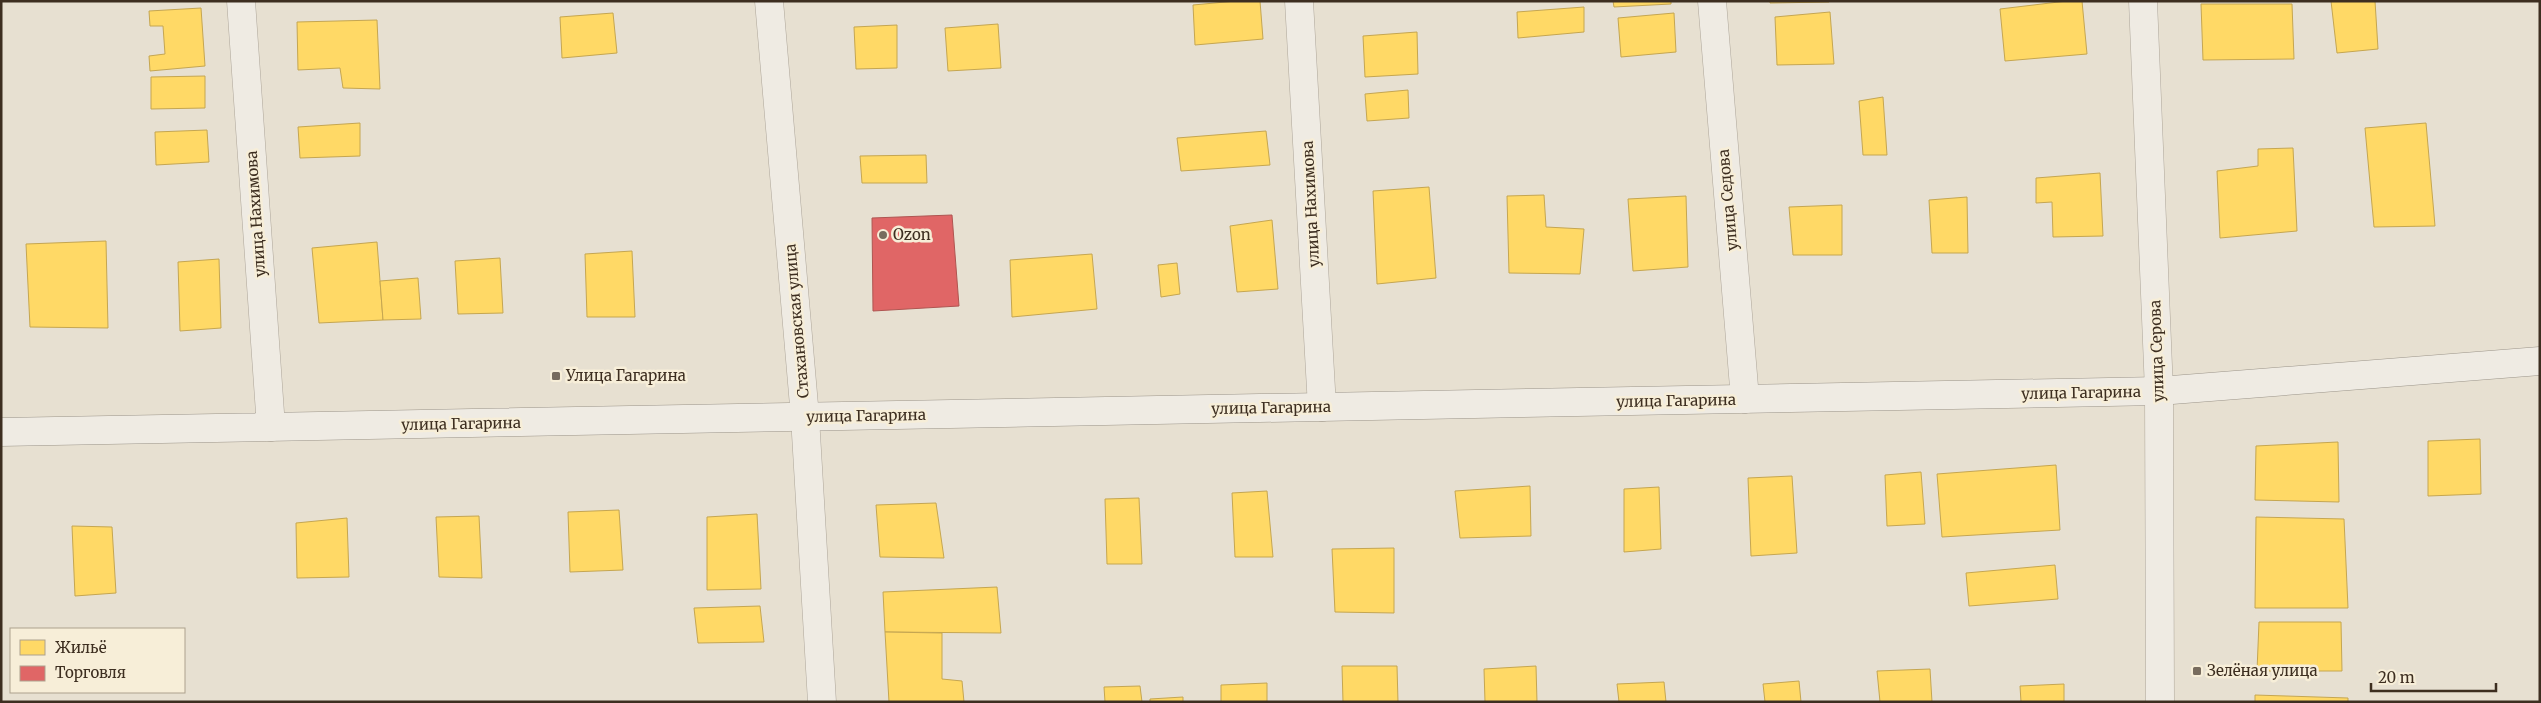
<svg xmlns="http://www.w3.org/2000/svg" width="2541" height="703" font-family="Merriweather,serif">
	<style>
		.homes { fill: #ffd966; stroke: #c5a651 }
		.shops { fill: #e06666; stroke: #af5551 }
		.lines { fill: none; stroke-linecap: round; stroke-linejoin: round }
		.minor-casing { stroke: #ada599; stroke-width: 29 }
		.tertiary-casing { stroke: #ada599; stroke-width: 29 }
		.secondary-casing { stroke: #9c958a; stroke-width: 29 }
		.minor { stroke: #efebe3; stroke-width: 28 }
		.tertiary { stroke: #efebe3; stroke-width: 28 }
		.secondary { stroke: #efebe3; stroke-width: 28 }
		.poi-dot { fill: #786c5e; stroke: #f7eed8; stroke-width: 2 }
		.labels { text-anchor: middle; stroke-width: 5; stroke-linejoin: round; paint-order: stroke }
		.street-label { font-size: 15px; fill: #3d2e20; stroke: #f7eed8 }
		.poi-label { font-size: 15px; fill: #3d2e20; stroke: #f7eed8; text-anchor: start }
	</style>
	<rect width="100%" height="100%" fill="#e7e0d1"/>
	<!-- homes -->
	<g class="homes">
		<path d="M1236,1h24l3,38 -68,6 -2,-40z"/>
		<path d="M1613,1h58v3l-57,3z"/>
		<path d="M1770,1h59v1l-59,1z"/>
		<path d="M2067,1h15l5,53 -82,7 -5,-52z"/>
		<path d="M2331,1h44l3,48 -41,4z"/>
		<path d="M2201,4h91l2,55 -91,1z"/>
		<path d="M1584,7v25l-66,6 -1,-26z"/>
		<path d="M201,8l4,58 -55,5 -1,-15 16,-2 -2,-28h-13l-1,-15z"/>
		<path d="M1830,12l4,52 -57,1 -2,-48z"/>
		<path d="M613,13l4,40 -55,5 -2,-41z"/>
		<path d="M1674,13l2,39 -55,5 -3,-39z"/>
		<path d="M377,20l3,69 -37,-1 -3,-20 -42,2 -1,-48z"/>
		<path d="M998,24l3,44 -53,3 -3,-43z"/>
		<path d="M897,25v43l-41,1 -2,-42z"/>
		<path d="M1417,32l1,42 -53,3 -2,-41z"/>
		<path d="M205,76v32l-54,1v-32z"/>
		<path d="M1408,90l1,28 -42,3 -2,-27z"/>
		<path d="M1883,97l4,58h-24l-4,-54z"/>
		<path d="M360,123v33l-60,2 -2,-31z"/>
		<path d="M2426,123l9,103 -61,1 -9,-99z"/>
		<path d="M207,130l2,32 -53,3 -1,-33z"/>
		<path d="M1266,131l4,34 -89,6 -4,-33z"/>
		<path d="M2293,148l4,83 -77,7 -3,-67 41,-5v-17z"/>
		<path d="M926,155l1,28h-65l-2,-27z"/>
		<path d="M2100,173l3,63 -50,1 -1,-35 -16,1v-25z"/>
		<path d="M1429,187l7,91 -59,6 -4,-93z"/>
		<path d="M1544,195l2,32 38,2 -4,45 -71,-1 -2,-77z"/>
		<path d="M1686,196l2,71 -55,4 -5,-72z"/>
		<path d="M1967,197l1,56h-36l-3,-53z"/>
		<path d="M1842,205v50h-49l-4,-48z"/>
		<path d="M1272,220l6,69 -41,3 -7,-66z"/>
		<path d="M106,241l2,87 -78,-1 -4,-83z"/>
		<path d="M377,242l6,78 -64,3 -7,-75z"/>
		<path d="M632,251l3,66h-48l-2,-63z"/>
		<path d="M1092,254l5,55 -85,8 -2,-57z"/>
		<path d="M500,258l3,55 -45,1 -3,-53z"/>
		<path d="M219,259l2,69 -41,3 -2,-69z"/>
		<path d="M1177,263l3,31 -19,3 -3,-32z"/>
		<path d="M418,278l3,41 -38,1 -3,-39z"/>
		<path d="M2480,439l1,55 -53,2v-55z"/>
		<path d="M2338,442l1,60 -84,-2 1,-54z"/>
		<path d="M2056,465l4,65 -118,7 -5,-63z"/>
		<path d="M1921,472l4,52 -38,2 -2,-51z"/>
		<path d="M1792,476l5,77 -46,3 -3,-78z"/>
		<path d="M1530,486l1,50 -71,2 -5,-47z"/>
		<path d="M1659,487l2,62 -37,3v-63z"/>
		<path d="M1267,491l6,66h-38l-3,-64z"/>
		<path d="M1139,498l3,66h-35l-2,-65z"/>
		<path d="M936,503l8,55 -64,-1 -4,-52z"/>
		<path d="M619,510l4,60 -53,2 -2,-60z"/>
		<path d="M757,514l4,75 -54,1v-73z"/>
		<path d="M479,516l3,62 -43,-1 -3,-60z"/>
		<path d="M2256,517l88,2 4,89h-93z"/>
		<path d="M347,518l2,59 -52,1 -1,-55z"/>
		<path d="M72,526l40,1 4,66 -41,3z"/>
		<path d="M1394,548v65l-59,-1 -3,-63z"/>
		<path d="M2055,565l3,34 -89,7 -3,-33z"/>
		<path d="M997,587l4,46 -116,-1 -2,-40z"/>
		<path d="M760,606l4,36 -66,1 -4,-35z"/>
		<path d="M2259,622h82l1,49h-85z"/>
		<path d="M885,632l57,1v46l20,2 2,21h-75z"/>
		<path d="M1342,666h55l1,36h-55z"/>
		<path d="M1536,666l1,36h-52l-1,-33z"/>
		<path d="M1930,669l2,33h-52l-3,-31z"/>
		<path d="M1799,681l2,21h-36l-2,-18z"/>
		<path d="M1664,682l2,20h-47l-2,-18z"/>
		<path d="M1267,683v19h-46v-17z"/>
		<path d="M2064,684v18h-43l-1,-16z"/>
		<path d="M1140,686l2,16h-37l-1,-15z"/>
		<path d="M2255,695l93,3v4h-93z"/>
		<path d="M1183,697v5h-33v-3z"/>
	</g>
	<!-- shops -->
	<path class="shops" d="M952,215l7,91 -86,5 -1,-93z"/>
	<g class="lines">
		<!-- minor casing -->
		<g class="minor-casing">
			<g id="minor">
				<path d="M241,1l30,426"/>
				<path d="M769,1l36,416"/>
				<path d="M1299,1l23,406"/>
				<path d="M1712,1l33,398"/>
				<path d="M2143,1l16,390"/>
			</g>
		</g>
		<!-- tertiary casing -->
		<g class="tertiary-casing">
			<g id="tertiary">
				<path d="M2159,391l1,311"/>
				<path d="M805,417l17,285"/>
			</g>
		</g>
		<!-- secondary casing -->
		<g class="secondary-casing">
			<path id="secondary" d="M1,432l2158,-41 381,-30"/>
		</g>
		<!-- minor -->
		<use href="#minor" class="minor"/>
		<!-- tertiary -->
		<use href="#tertiary" class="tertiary"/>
		<!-- secondary -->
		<use href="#secondary" class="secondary"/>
	</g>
	<!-- markers -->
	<g class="poi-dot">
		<circle cx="883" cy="235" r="5"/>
		<rect x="551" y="371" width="10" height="10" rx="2.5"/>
		<rect x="2192" y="666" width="10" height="10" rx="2.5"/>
	</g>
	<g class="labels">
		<!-- street labels -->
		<g class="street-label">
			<text transform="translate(1728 200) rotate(-95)" y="5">улица Седова</text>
			<text transform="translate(1311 204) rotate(-93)" y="5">улица Нахимова</text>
			<text transform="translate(256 214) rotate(-94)" y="5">улица Нахимова</text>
			<text transform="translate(797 321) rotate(-95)" y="5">Стахановская улица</text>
			<text transform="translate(2157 351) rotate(-92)" y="5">улица Серова</text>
			<text transform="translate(2081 393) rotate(-1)" y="5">улица Гагарина</text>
			<text transform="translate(1676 401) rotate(-1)" y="5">улица Гагарина</text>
			<text transform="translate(1271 408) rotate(-1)" y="5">улица Гагарина</text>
			<text transform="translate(866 416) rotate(-1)" y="5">улица Гагарина</text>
			<text transform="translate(461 424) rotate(-1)" y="5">улица Гагарина</text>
		</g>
		<!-- poi labels -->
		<g class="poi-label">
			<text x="893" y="240">Ozon</text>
			<text x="566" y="381">Улица Гагарина</text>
			<text x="2207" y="676">Зелёная улица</text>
		</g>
	</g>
	<!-- border -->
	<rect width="2541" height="703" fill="none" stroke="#3d2e20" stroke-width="5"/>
	<!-- legend -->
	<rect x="10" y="628" width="175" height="65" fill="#f7eed8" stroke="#ada18e"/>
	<rect x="20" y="640" width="25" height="15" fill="#ffd966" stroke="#ada18e"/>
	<text x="55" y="653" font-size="15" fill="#3d2e20">Жильё</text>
	<rect x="20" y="666" width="25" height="15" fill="#e06666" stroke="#ada18e"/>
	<text x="55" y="678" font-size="15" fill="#3d2e20">Торговля</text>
	<!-- scale -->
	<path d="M2371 683v8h125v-8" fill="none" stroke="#3d2e20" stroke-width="2.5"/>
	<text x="2378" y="683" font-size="15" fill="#3d2e20" stroke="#f7eed8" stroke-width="4" paint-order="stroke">20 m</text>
</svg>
